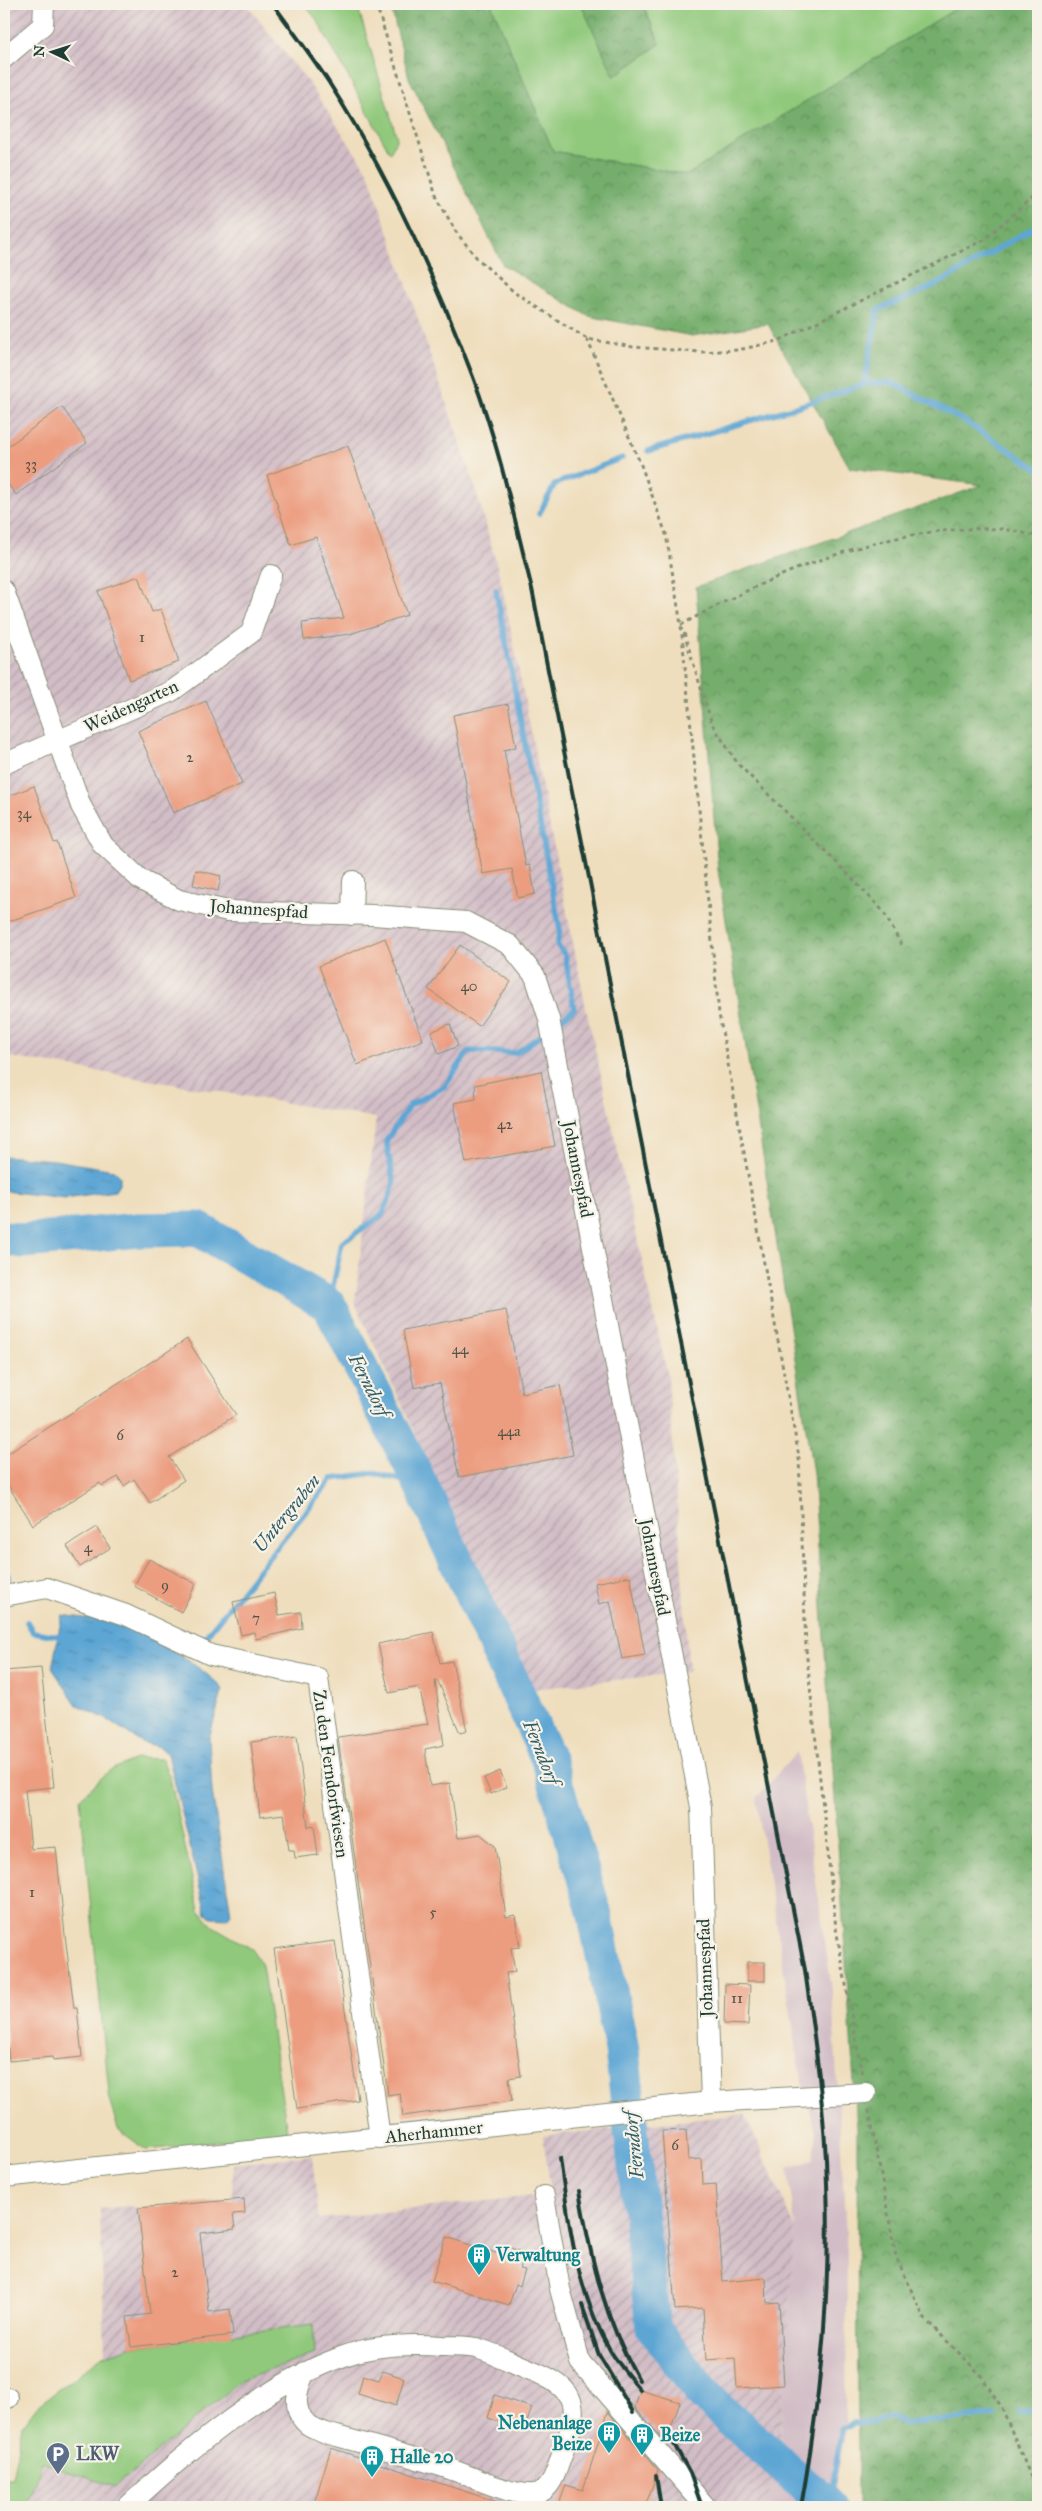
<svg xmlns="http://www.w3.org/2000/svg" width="1042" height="2511" font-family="'IM FELL Great Primer',serif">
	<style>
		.industrial { fill: url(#industrial-furrows) }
		.railway { fill: #d2bdc6 }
		.grass { fill: #90c97c; stroke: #588358 }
		.forest { fill: url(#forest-crowns); stroke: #4a7550 }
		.water { fill: url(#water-ripples); stroke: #3e7284 }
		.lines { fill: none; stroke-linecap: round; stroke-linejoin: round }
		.stream { stroke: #5da6d4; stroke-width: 5.5 }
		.river { stroke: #5da6d4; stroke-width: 35 }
		.building { fill: #ec9c7f }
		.minor-casing { stroke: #878e78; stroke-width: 22 }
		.path { stroke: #878e78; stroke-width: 3; stroke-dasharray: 4 4; stroke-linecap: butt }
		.minor { stroke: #fff; stroke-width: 20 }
		.rail { stroke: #1f3d34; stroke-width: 4 }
		.labels { text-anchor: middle; stroke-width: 4.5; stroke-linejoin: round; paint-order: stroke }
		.number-label { font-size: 15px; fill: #525547 }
		.street-label { font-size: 18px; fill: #1f3d34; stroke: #f7f3e8 }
		.culture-label { font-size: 18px; font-weight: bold; fill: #0d838f; stroke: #f7f3e8; text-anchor: start }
		.service-label { font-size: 18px; font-weight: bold; fill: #4e5e75; stroke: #f7f3e8; text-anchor: start }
		.water-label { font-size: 19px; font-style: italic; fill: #325c64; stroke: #f7f3e8 }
	</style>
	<defs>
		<pattern id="industrial-furrows" width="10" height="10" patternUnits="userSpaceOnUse" patternTransform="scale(1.25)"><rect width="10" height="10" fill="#d2bdc6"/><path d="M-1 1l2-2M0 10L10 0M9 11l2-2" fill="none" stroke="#aa9ba2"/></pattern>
		<pattern id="forest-crowns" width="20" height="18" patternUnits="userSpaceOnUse" patternTransform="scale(1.25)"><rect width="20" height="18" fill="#74ad6c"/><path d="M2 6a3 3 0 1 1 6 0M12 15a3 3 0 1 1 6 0" fill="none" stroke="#5f8e5a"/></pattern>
		<pattern id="water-ripples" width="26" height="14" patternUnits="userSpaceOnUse" patternTransform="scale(1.25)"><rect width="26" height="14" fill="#5da6d4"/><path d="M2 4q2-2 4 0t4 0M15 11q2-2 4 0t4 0" fill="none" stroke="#4c88ad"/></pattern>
	</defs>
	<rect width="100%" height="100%" fill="#f7f3e8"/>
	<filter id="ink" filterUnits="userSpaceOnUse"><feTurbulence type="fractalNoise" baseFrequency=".02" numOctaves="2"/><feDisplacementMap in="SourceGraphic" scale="10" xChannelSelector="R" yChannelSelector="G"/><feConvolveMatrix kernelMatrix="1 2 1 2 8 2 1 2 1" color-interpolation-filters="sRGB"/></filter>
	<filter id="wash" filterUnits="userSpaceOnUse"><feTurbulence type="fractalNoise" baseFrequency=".0096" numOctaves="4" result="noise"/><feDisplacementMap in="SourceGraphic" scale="20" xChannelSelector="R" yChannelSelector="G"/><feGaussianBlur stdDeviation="1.12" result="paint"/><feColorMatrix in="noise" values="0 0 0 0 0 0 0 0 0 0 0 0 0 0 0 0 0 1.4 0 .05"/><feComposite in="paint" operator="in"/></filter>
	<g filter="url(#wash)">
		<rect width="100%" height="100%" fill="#efdebd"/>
		<!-- industrial -->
		<g class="industrial">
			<path d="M4,4h242l62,78 60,90 107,315 26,94 85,427 82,369 21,295 -156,17 -178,-386 21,-185 -372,-62z"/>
			<path d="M745,2114l50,113 -15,208 -12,72h-764v-29h8l10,-52 15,-20 68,-51 -5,-146 29,-3 9,2 94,-8 1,-36 79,-9 7,64 232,-25 -8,-58z"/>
		</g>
		<!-- railway -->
		<path class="railway" d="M797,1752l35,238 15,263 -1,176 -11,58 8,12 -7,8h-68l12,-72 15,-208 -7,-59 25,-8 3,-29 -14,-49 -46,-284z"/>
		<!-- grass -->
		<g class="grass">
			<path d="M304,4h53l40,134 -7,15 -73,-133z"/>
			<path d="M491,4h90l34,72 45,-32 -17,-40h320l-276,171 -134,-24z"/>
			<path d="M138,1758l24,1 8,19 29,132 14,16 39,23 10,16 25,167 -7,3 -134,15 -28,-21 -8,-26 -30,-305 29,-27z"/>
			<path d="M313,2324l2,30 -75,27 -125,106 -73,-25 -16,45h-22v-29h8l10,-52 15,-20 68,-51 26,-8z"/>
		</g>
		<!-- forest -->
		<g class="forest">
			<path d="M390,4h101l62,147 134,24 276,-171h75v2503h-180l-1,-379 -44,-655 -95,-603 -22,-283 286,-102 -132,-17 -82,-144 -76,12 -104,-20 -85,-51 -94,-187z"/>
			<path d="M581,4h62l17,40 -46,32z"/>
		</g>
		<!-- water -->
		<g class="water">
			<path d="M4,1156l51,4 59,10 6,6v7l-5,8 -50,7 -61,-7z"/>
			<path d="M62,1615c26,4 55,6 79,17 21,10 67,40 82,57l-14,49 3,53 19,123 -4,5 -15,-1 -6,-4 -38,-160 -8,-7 -19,-5 -31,-21 -33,-16 -25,-37z"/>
		</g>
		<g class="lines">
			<!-- stream -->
			<g class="stream">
				<path d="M864,384l27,-2 73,39 74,48"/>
				<path d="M648,451l148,-44 68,-23 14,-74 60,-26 100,-59"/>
				<path d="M539,514l16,-30 67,-26"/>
				<path d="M496,590l64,340 -3,15 8,10 9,54 -20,16"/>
				<path d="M329,1305l13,-62 41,-29 11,-30 -8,-43 24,-36 35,-19 24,-35 47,2 31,-22"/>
				<path d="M4,1568l5,10"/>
				<path d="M27,1622l6,10 25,4"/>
				<path d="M205,1637l127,-158 41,-6 48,12"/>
				<path d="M1019,2413l19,-2"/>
				<path d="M828,2507l14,-78 11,-6h13l23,-6 13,6h9l84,-7"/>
			</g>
			<!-- river -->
			<path class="river" d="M4,1238l19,3 116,-11 59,-1 131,76 92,180 128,276 45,150 28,139 31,277 51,68 125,112"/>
		</g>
		<g id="blocks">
			<!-- building -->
			<g class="building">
				<path d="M62,407l25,36 -71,52 -12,-16v-30z"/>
				<path d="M348,446l59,169 -57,19 -46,6 -2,-17 42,-5 -28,-81 -25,8 -24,-70z"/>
				<path d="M139,576l13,36 9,-3 18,53 -50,18 -31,-89z"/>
				<path d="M206,701l36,83 -69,29 -35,-82z"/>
				<path d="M508,704l8,43 -12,3 22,116 4,-1 5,29 -17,4 -6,-29 -29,5 -30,-159z"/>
				<path d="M34,786l20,57 3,-1 19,56 -72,25v-125z"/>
				<path d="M196,870l25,6 -3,15 -25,-6z"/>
				<path d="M385,938l38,102 -66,25 -38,-99z"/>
				<path d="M460,945l51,37 -32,44 -51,-37z"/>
				<path d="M450,1024l8,22 -19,8 -8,-22z"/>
				<path d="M541,1071l14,75 -89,17 -12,-60 22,-4 -1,-14z"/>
				<path d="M506,1310l16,83 38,-8 13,70 -114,22 -19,-94 -26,5 -11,-58z"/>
				<path d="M187,1339l49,76 -67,42 15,23 -34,23 -16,-24 -10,7 -6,-9 -16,9 -2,-3 -67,42 -29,-46v-23z"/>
				<path d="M97,1527l13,21 -30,19 -13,-21z"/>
				<path d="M149,1559l47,25 -15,28 -47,-26z"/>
				<path d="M630,1576l15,79 -23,4 -12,-58 -11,3 -4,-21z"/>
				<path d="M274,1593l5,22 22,-3 1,16 -46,11 -2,-7 -13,3 -8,-33z"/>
				<path d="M433,1632l7,31 12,-2 15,70 -7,2 -22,-52h-3l9,64 -19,4 5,37 20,-3 8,55 22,-4 15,12 11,71 9,-2 5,32 -9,1 4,24 -9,1 15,103 -12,2 3,23 -109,15 -3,-23 -12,2 -50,-358 90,-13 -9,-37 -30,6 -11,-49z"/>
				<path d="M41,1668l13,119 -29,3 6,59 25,-2 9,88 9,73h3l5,49 -29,3 -1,-3 -43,4 -5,-54v-336z"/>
				<path d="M297,1736l11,91 6,-1 4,29 -23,3 -1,-8h-5l-5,-36 -24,3 -9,-75z"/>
				<path d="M500,1771l7,16 -16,7 -7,-16z"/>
				<path d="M335,1941l23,159 -61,9 -23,-160z"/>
				<rect x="747" y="1962" width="18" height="19"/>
				<path d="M725,1984l25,1 -2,40 -24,-1z"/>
				<path d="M686,2130l2,30 14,-1 1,26 13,-1 7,98 43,-4 1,25 12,-1 5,83 -47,3 -2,-30 -29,2 -3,-52 -28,2 -13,-179z"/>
				<path d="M244,2199l1,14 -12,1 2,15 -35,4 9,79 21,-3 3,26 -102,12 -4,-30 23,-3 -12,-106z"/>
				<path d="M446,2237l59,19 3,-9 17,6 -5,16 5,1 -5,16 -4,-2 -7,21 -77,-24z"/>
				<path d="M383,2371l21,7 -8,28 -38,-12 5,-19 16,5z"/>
				<path d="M640,2390l40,12 -14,41 -31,-36z"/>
				<path d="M495,2395l37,13 -8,22 -36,-12z"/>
				<path d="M608,2412l50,58 -13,37h-87l8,-22 17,5z"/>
				<path d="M331,2448l173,56 -1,3h-190z"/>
			</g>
		</g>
	</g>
	<g filter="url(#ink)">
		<use href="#blocks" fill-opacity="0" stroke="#878e78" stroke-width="1"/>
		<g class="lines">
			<!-- minor casing -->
			<g class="minor-casing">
				<g id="minor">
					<path d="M4,58l39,-33 1,-21"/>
					<path d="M4,591l77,215 22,39 38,35 38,20 49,11 145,4 93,7 44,23 25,31 14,43 152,788 10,295"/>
					<path d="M4,764l168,-73 79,-58 20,-58"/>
					<path d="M352,915l1,-34"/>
					<path d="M4,1596l43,-8 79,27 85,40 107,23 62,460"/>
					<path d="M4,2177l707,-75 155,-9"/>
					<path d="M544,2196l16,93 20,73 126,145"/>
					<path d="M4,2398h4"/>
					<path d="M127,2507c60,-56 142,-126 220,-152 29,-10 65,-11 95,-9 11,0 24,0 34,2 18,5 37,15 55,22 50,20 48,38 31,85 -5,13 -9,32 -23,38 -9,3 -20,0 -29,-2 -22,-6 -42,-16 -63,-23 -40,-13 -81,-24 -121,-35 -6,-3 -15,-5 -19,-9 -16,-14 -10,-36 -2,-52"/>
				</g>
			</g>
			<!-- path -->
			<g class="path">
				<path d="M376,4l60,192 20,36 21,26 38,35 72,46 46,8 67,5 38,-2 40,-9 206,-101 54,-47"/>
				<path d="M587,339l54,126 25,69 15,91 38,389 80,443 7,192 30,279 26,147"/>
				<path d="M681,625c97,-54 207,-101 320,-96 12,1 25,5 37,7"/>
				<path d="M684,633l28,91 26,40 108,108 37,39 20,37"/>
				<path d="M869,2110l27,147 28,61 56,56 22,34 36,86"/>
			</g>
			<!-- minor -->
			<use href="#minor" class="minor"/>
			<!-- rail -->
			<g class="rail">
				<path d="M273,4c18,25 38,51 55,77 59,92 106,193 145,296 26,68 41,141 59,212l273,1381c10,71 20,142 22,214 4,108 -7,217 -26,323"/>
				<path d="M560,2158c9,68 16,131 50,192 8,14 20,27 30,40"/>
				<path d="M579,2191c12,68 25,128 60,189"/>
				<path d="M582,2305l17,50 34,57"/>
				<path d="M669,2435l21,38 12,34"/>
				<path d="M656,2476l5,31"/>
			</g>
		</g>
	</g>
	<!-- icons -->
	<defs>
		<g id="building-pin" transform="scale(1.25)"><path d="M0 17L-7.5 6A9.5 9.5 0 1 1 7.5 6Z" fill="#0f9aa8" stroke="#f7f3e8"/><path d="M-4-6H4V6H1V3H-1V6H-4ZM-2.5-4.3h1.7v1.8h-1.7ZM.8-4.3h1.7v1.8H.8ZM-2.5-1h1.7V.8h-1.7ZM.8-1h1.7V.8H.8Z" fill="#fff"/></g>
		<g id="parking-pin" transform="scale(1.25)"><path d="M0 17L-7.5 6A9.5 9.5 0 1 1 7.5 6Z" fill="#5c6f8a" stroke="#f7f3e8"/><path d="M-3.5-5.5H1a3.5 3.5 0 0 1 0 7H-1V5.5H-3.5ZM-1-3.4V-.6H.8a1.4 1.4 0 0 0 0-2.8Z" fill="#fff"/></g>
	</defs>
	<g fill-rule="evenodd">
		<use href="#building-pin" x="479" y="2255"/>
		<use href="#building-pin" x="609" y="2433"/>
		<use href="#building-pin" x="642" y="2435"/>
		<use href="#parking-pin" x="58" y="2454"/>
		<use href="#building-pin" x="372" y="2457"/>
	</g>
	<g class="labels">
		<!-- number labels -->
		<g class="number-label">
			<text x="31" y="469">33</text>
			<text x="142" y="642">1</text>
			<text x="190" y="762">2</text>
			<text x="24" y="818">34</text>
			<text x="469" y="991">40</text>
			<text x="505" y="1129">42</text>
			<text x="460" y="1354">44</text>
			<text x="509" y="1436">44a</text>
			<text x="120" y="1440">6</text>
			<text x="88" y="1552">4</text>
			<text x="165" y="1590">9</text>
			<text x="256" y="1623">7</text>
			<text x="32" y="1897">1</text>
			<text x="433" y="1917">5</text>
			<text x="737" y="2003">11</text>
			<text x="675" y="2150">6</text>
			<text x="175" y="2277">2</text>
		</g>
		<!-- street labels -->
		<g class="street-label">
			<text transform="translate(131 706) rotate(-25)" y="6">Weidengarten</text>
			<text transform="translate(259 909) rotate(4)" y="6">Johannespfad</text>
			<text transform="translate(578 1169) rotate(79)" y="6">Johannespfad</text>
			<text transform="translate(655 1567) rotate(79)" y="6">Johannespfad</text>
			<text transform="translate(331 1774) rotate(82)" y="6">Zu den Ferndorfwiesen</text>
			<text transform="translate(705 1968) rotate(-92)" y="6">Johannespfad</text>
			<text transform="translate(434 2132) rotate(-6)" y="6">Aherhammer</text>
		</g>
		<!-- culture labels -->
		<g class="culture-label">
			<text x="496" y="2261">Verwaltung</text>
			<text x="592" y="2429" text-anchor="end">Nebenanlage<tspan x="592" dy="21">Beize</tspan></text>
			<text x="660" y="2441">Beize</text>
			<text x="390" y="2463">Halle 20</text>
		</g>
		<!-- service labels -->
		<g class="service-label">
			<text x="76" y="2460">LKW</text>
		</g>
		<!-- water labels -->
		<g class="water-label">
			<text transform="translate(370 1385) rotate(63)" y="7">Ferndorf</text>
			<text transform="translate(286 1513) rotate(-51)" y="7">Untergraben</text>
			<text transform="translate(542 1752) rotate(68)" y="7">Ferndorf</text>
			<text transform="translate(633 2145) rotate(-96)" y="7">Ferndorf</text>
		</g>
	</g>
	<!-- margin -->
	<rect width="1042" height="2511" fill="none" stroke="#f7f3e8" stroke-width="20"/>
	<!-- north arrow -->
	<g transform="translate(52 52) rotate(274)" stroke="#f7f3e8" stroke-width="4" paint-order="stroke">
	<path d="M0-4L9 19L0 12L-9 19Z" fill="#1f3d34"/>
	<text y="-8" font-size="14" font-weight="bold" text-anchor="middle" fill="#1f3d34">N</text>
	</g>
</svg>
